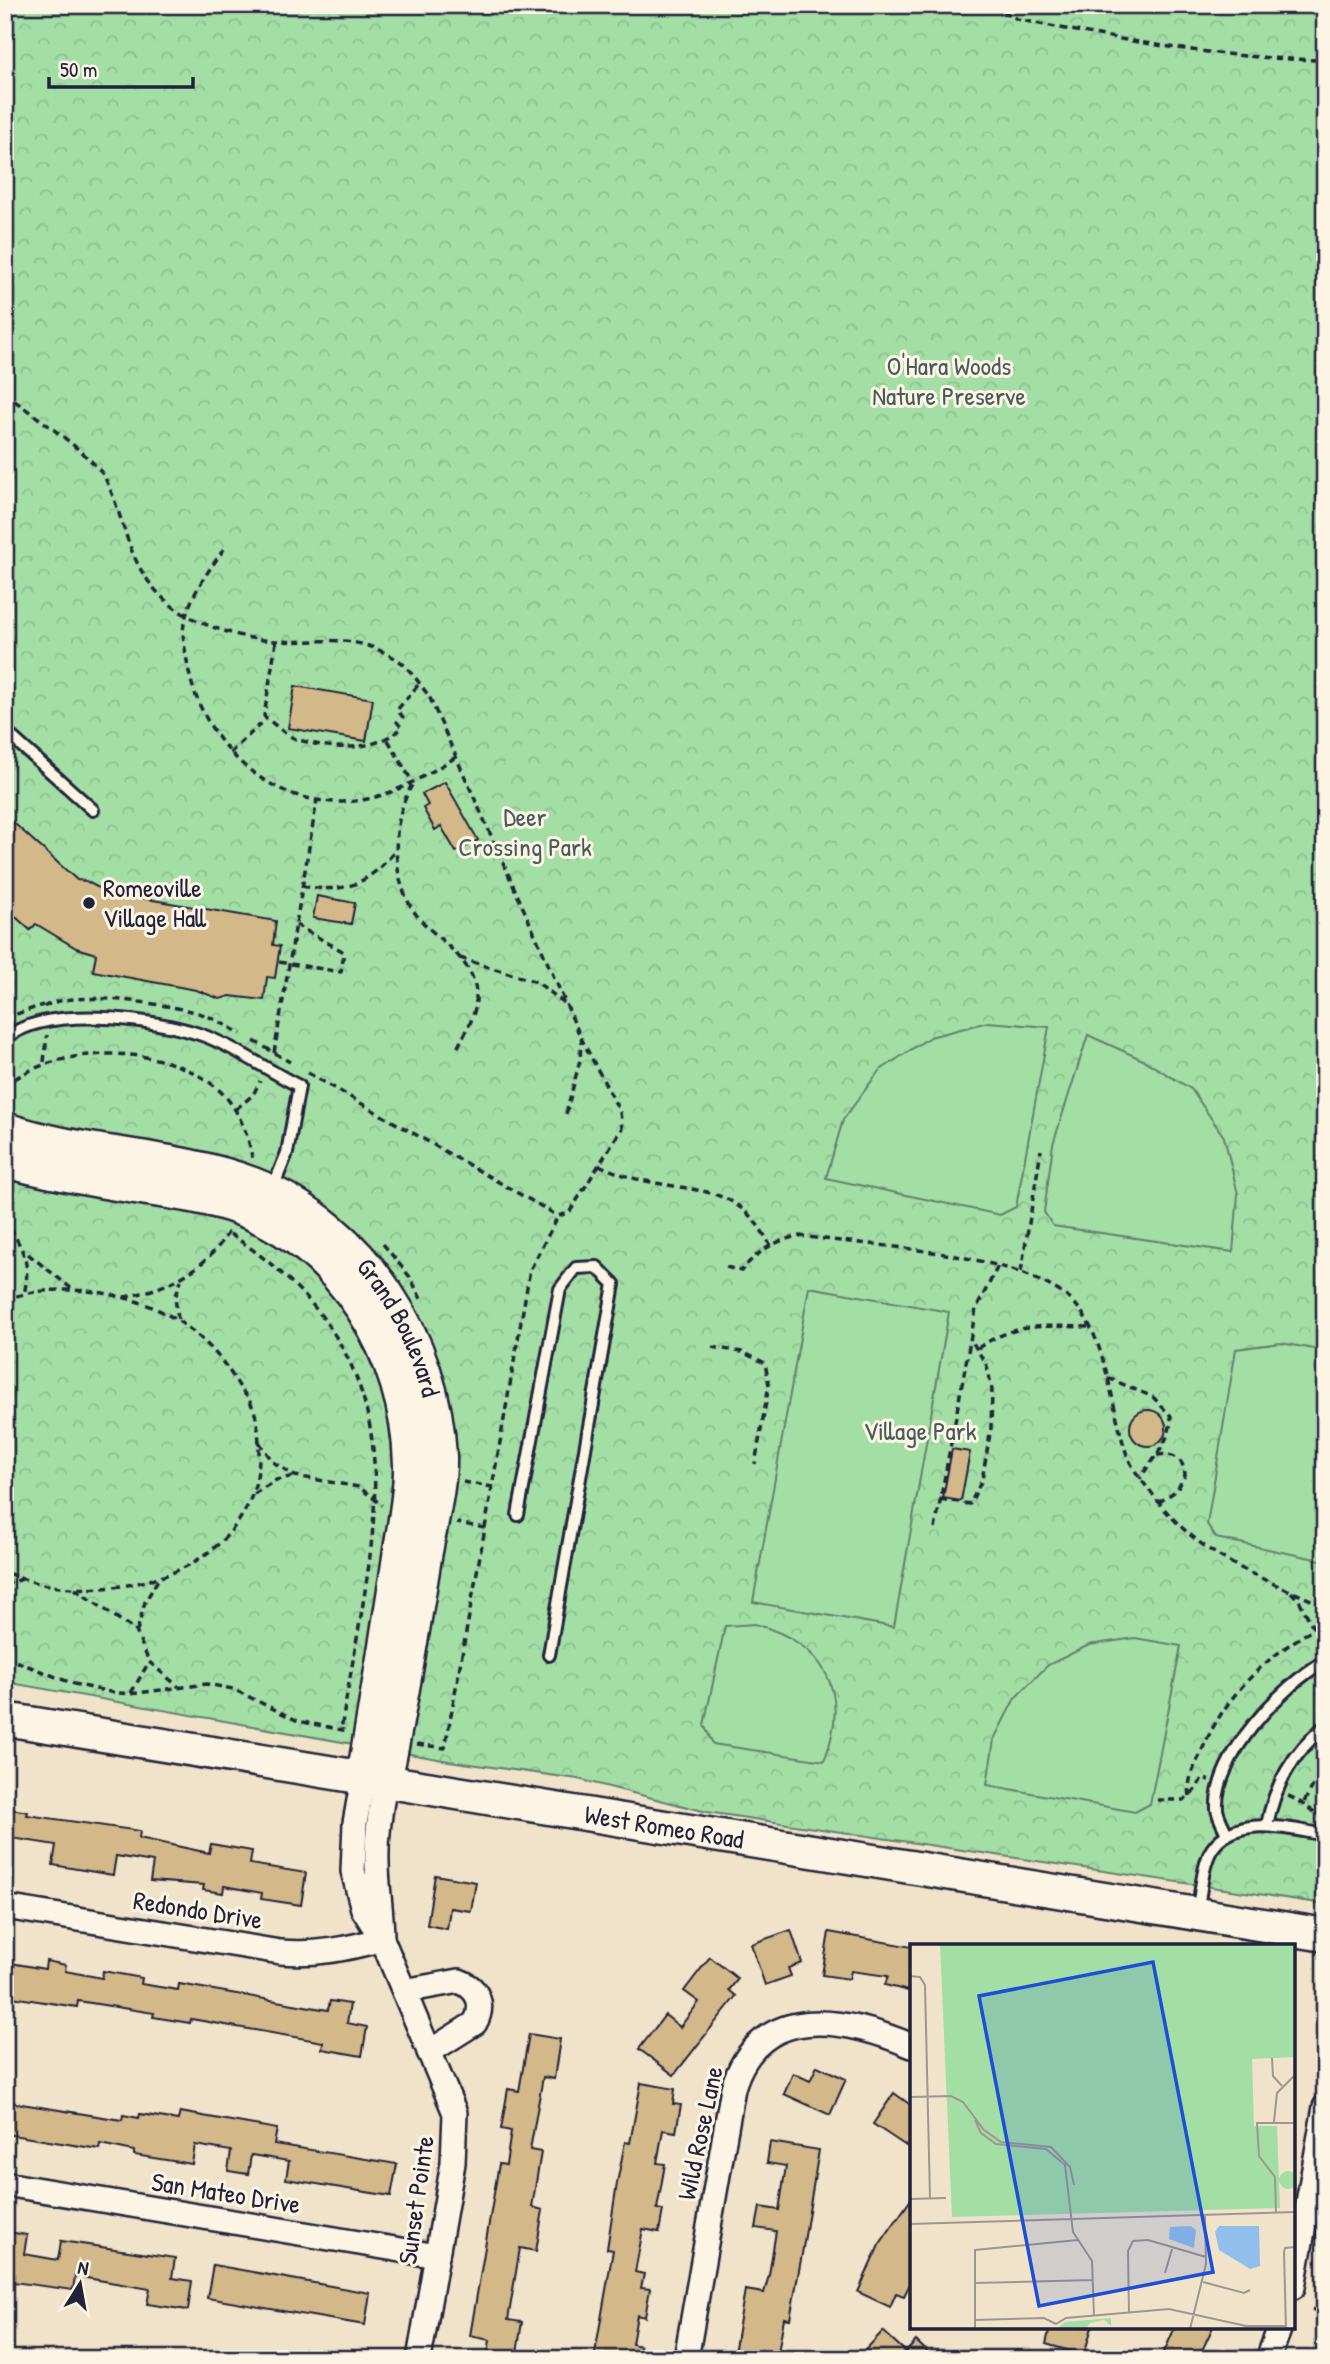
<svg xmlns="http://www.w3.org/2000/svg" width="1330" height="2364" font-family="'Patrick Hand',sans-serif">
	<style>
		.forest { fill: url(#forest-crowns); stroke: #628070; stroke-width: 2 }
		.pitch { fill: #a3dfa5; stroke: #628070; stroke-width: 2 }
		.building { fill: #d3b989; stroke: #22223b; stroke-width: 2 }
		.lines { fill: none; stroke-linecap: round; stroke-linejoin: round }
		.lane-casing { stroke: #22223b; stroke-width: 16 }
		.street-casing { stroke: #22223b; stroke-width: 28 }
		.secondary-casing { stroke: #22223b; stroke-width: 37 }
		.path { stroke: #22223b; stroke-width: 3.5; stroke-dasharray: 7 5; stroke-linecap: butt }
		.lane { stroke: #fcf5e5; stroke-width: 10 }
		.street { stroke: #fcf5e5; stroke-width: 23 }
		.secondary { stroke: #fcf5e5; stroke-width: 32 }
		.poi-dot { fill: #22223b; stroke: #fcf5e5; stroke-width: 2.5 }
		.labels { text-anchor: middle; stroke-width: 6; stroke-linejoin: round; paint-order: stroke }
		.park-label { font-size: 26px; fill: #495b5b; stroke: #fcf5e5 }
		.poi-label { font-size: 26px; fill: #22223b; stroke: #fcf5e5; text-anchor: start }
		.street-label { font-size: 26px; fill: #22223b; stroke: #fcf5e5 }
		.inset-road { fill: none; stroke: #9e9690; stroke-width: 2 }
		.view { fill: #1d4ed8; fill-opacity: 0.15; stroke: #1d4ed8; stroke-width: 3.5 }
		.inset-edge { fill: none; stroke: #22223b; stroke-width: 3.5 }
	</style>
	<defs>
		<pattern id="forest-crowns" width="20" height="18" patternUnits="userSpaceOnUse" patternTransform="scale(1.75)"><rect width="20" height="18" fill="#a3dfa5"/><path d="M2 6a3 3 0 1 1 6 0M12 15a3 3 0 1 1 6 0" fill="none" stroke="#8cbf8f"/></pattern>
	</defs>
	<rect width="100%" height="100%" fill="#f0e3c9"/>
	<filter id="ink" filterUnits="userSpaceOnUse"><feTurbulence type="fractalNoise" baseFrequency=".0143" numOctaves="2"/><feDisplacementMap in="SourceGraphic" scale="14" xChannelSelector="R" yChannelSelector="G"/><feConvolveMatrix kernelMatrix="1 2 1 2 8 2 1 2 1" color-interpolation-filters="sRGB"/></filter>
	<g filter="url(#ink)">
		<!-- forest -->
		<path class="forest" d="M5,5h1320v1899l-618,-92 -129,-33 -129,-18 -444,-79z"/>
		<!-- pitch -->
		<g class="pitch">
			<path d="M988,1022l61,5 -33,180 -16,8 -174,-37 17,-58 36,-49 51,-34z"/>
			<path d="M1088,1035l55,25 48,29 33,48 14,57 -5,58 -180,-26 -9,-14 9,-68z"/>
			<path d="M809,1287l140,25 -55,315 -141,-25z"/>
			<path d="M1281,1343l44,8v210l-109,-23 -9,-14 29,-175z"/>
			<path d="M755,1624c71,20 96,68 69,137l-111,-17 -9,-19 21,-99z"/>
			<path d="M1135,1638l46,8 -31,158 -15,8 -148,-27 7,-46 21,-41 33,-33 41,-20z"/>
		</g>
		<!-- building -->
		<g class="building">
			<path d="M295,686l78,13 -7,42 -78,-13z"/>
			<path d="M445,782l33,58 -22,12 -15,-26 -6,4 -12,-22 5,-3 -6,-11z"/>
			<path d="M5,815l72,65 9,1 20,11 170,29 -3,24 7,1 -5,32 -8,-1 -3,23 -34,-4 -10,3 -24,-9 -103,-19 3,-17 -20,-6 -40,-24 -6,6 -25,-23z"/>
			<path d="M317,896l38,7 -4,21 -38,-6z"/>
			<circle cx="1148" cy="1428" r="18"/>
			<path d="M952,1449l18,3 -9,49 -18,-3z"/>
			<path d="M5,1808l23,4 -1,3 113,16 -1,7 70,15 2,-9 41,7 -2,13 56,9 -5,32 -40,-6 1,-6 -38,-7 -1,7 -20,-3 1,-5 -54,-4 3,-19 -37,-6 -3,19 -60,-10 3,-20 -51,-8z"/>
			<path d="M435,1875l41,7 -5,29 -21,-3 -3,21 -20,-4z"/>
			<path d="M791,1930l11,33 -14,5 3,8 -26,9 -14,-41z"/>
			<path d="M829,1932l83,15v45l-27,-7 3,-9 -37,-5 -2,8 -27,-4z"/>
			<path d="M710,1957l28,22 -9,11 7,6 -62,79 -35,-26 26,-34 15,12 19,-25 -15,-11z"/>
			<path d="M46,1961l20,4 -1,6 37,7 1,-7 39,7 -1,6 37,6 1,-6 149,26 2,-9 20,3 -3,19 20,4 -5,29 -40,-7 1,-7 -132,-23 -1,4 -37,-6 1,-4 -76,-12 -1,6 -72,-11v-34l40,7z"/>
			<path d="M529,2034l31,5 -6,40 -11,-2 -13,73 11,2 -9,55 11,3 -7,41 -16,-3 -12,72 14,2 -6,37h-29l3,-19 -20,-4 29,-172 7,1 5,-34 -10,-2 7,-40 11,2z"/>
			<path d="M817,2066l29,13 -16,36 -46,-21 9,-21 17,8z"/>
			<path d="M641,2083l34,6 -2,15 8,1 -5,27 -13,-2 -6,33 8,1 -8,45 6,1 -4,22 -16,-3 -8,43 9,2 -3,14 9,1 -5,28 -8,-2 -5,29 8,2 -2,13h-44l19,-109 -6,-1 10,-66 8,-41 5,1z"/>
			<path d="M894,2093l18,13v44l-39,-26z"/>
			<path d="M9,2102l113,18 1,-5 16,3 1,-4 38,6 2,-8 97,17 -3,15 123,20 -6,32 -105,-17 3,-18 -38,-6 -3,19 -20,-3 3,-20 -36,-6 -3,19 -58,-9v-4l-34,-7 -1,5 -94,-15z"/>
			<path d="M770,2142l49,8 -17,104 -12,65 -6,-1 -7,41h-44l12,-69 19,3 5,-18 7,-44 -20,-3 4,-21 19,3 7,-44 -19,-3z"/>
			<path d="M912,2198v82l-8,16 -8,-3 -6,14 -32,-15 21,-47z"/>
			<path d="M8,2232l19,3 -3,19 34,6 3,-19 114,17 -3,20 20,3 -4,29 -41,-6 3,-15 -75,-13 -2,14 -68,-9z"/>
			<path d="M213,2265l157,28 -5,32 -158,-27z"/>
			<path d="M1050,2327h42l-8,28 -38,-11z"/>
			<path d="M1175,2327h38l-15,32h-37z"/>
			<path d="M883,2331l23,21 10,-11 19,18h-78z"/>
		</g>
		<g class="lines">
			<!-- lane casing -->
			<g class="lane-casing">
				<g id="lane">
					<path d="M5,731l88,79"/>
					<path d="M5,1039c40,-34 146,-21 194,-5 31,10 70,37 100,52l-12,67 -15,37"/>
					<path d="M518,1515l42,-226 16,-21 21,-1 17,17 -65,371"/>
					<path d="M1267,1825c8,-41 26,-72 58,-99"/>
					<path d="M1227,1834c-3,-7 -9,-17 -10,-25 -3,-52 65,-124 108,-148"/>
					<path d="M1197,1913c4,-19 5,-48 15,-64 24,-36 78,-20 113,-14"/>
				</g>
			</g>
			<!-- street casing -->
			<g class="street-casing">
				<g id="street">
					<path d="M363,1778l-8,45 -2,48 10,38 19,30 73,174 -2,50 -34,196"/>
					<path d="M5,1907l275,45c36,3 67,-3 102,-13"/>
					<path d="M382,1939c0,-26 -5,-51 -5,-76 -1,-28 4,-55 8,-82"/>
					<path d="M404,1991l55,-10c19,7 26,24 16,42l-46,29"/>
					<path d="M5,2184l432,72"/>
					<path d="M1293,2287l32,-180"/>
					<path d="M686,2359l47,-271c26,-88 113,-70 179,-42"/>
					<path d="M1268,2359l12,-32"/>
				</g>
			</g>
			<!-- secondary casing -->
			<g class="secondary-casing">
				<g id="secondary">
					<path id="s1" d="M5,1129c80,27 169,25 248,55 111,43 182,156 187,273 1,30 -10,70 -15,100 -12,75 -24,150 -40,224"/>
					<path d="M5,1161c43,11 86,19 130,26 35,6 70,9 103,21 106,38 169,147 172,256 1,33 -8,68 -12,100 -11,72 -23,143 -35,214"/>
					<path id="s2" d="M5,1719l1320,216"/>
				</g>
			</g>
			<!-- path -->
			<g class="path">
				<path d="M993,5l24,14 18,4c98,19 190,36 290,37"/>
				<path d="M5,394c23,17 90,62 101,86 22,46 20,88 65,125 23,19 74,35 104,36 49,3 76,-10 123,19 12,8 22,25 31,36l152,342 39,74 2,16 -53,85 -11,3 -28,54 -45,258"/>
				<path d="M224,549c-15,21 -35,48 -40,75 -2,11 1,25 3,37 11,75 73,140 151,141 46,0 80,-22 118,-45"/>
				<path d="M276,642l-12,74c9,7 21,19 32,23 36,11 76,14 106,-11l-5,-6 6,-5 -6,-7 22,-26"/>
				<path d="M388,740l25,43"/>
				<path d="M230,753l37,-35"/>
				<path d="M412,785c-22,37 -22,99 7,133 20,23 56,43 57,76 1,21 -10,38 -20,56"/>
				<path d="M302,886c44,8 66,-2 94,-36"/>
				<path d="M460,958l77,24 27,21"/>
				<path d="M279,962l62,10 3,-20 -48,-27"/>
				<path d="M44,1007c23,-19 135,-2 163,9 12,5 23,12 34,18"/>
				<path d="M5,1018l38,-13"/>
				<path d="M254,1041l36,21"/>
				<path d="M274,1053l43,-253"/>
				<path d="M44,1062l3,-27"/>
				<path d="M308,1073l250,143"/>
				<path d="M5,1086c54,-44 169,-44 219,9 15,16 25,41 28,63"/>
				<path d="M236,1109l17,-14 7,-14"/>
				<path d="M566,1114l14,-54 1,-19"/>
				<path d="M599,1165c15,7 31,13 47,16 57,12 93,5 124,64"/>
				<path d="M5,1217c16,33 27,40 19,78"/>
				<path d="M230,1234c203,133 143,295 111,496"/>
				<path d="M383,1244l27,33 12,24"/>
				<path d="M28,1254l43,34"/>
				<path d="M726,1267l15,4c17,-20 34,-31 59,-35 78,11 202,14 266,60 40,29 45,112 60,156 5,15 15,28 25,40 48,66 102,82 174,114"/>
				<path d="M1021,1272l20,-122"/>
				<path d="M124,1297c43,-8 82,-27 105,-66"/>
				<path d="M5,1300c50,-20 129,-9 173,21 26,16 46,40 61,65 5,7 11,14 14,22 6,14 6,33 6,47 0,64 -50,110 -109,125 -48,13 -99,12 -145,-8"/>
				<path d="M178,1319l-3,-21 6,-18"/>
				<path d="M712,1347l30,5 23,11 4,22 -14,79"/>
				<path d="M978,1348c38,-26 67,-22 110,-21"/>
				<path d="M1108,1378l45,19 18,19c0,27 -18,40 -31,63"/>
				<path d="M259,1442l14,20 22,14 64,11 23,18"/>
				<path d="M1157,1455c15,-2 27,3 28,20l-8,15 -19,13"/>
				<path d="M463,1482l30,5"/>
				<path d="M254,1494l22,-14 18,-4"/>
				<path d="M940,1499l30,5 12,-24 9,-52 1,-38 -5,-24 -17,-28"/>
				<path d="M935,1529l41,-220 22,-43"/>
				<path d="M5,1585l17,-6"/>
				<path d="M75,1589l61,42 13,31 30,25"/>
				<path d="M1291,1592l9,10 14,27"/>
				<path d="M137,1631l8,-29 14,-24"/>
				<path d="M5,1657l69,27 36,8 20,2 77,-10 26,5 65,32 50,10"/>
				<path d="M131,1693l18,-31"/>
				<path d="M417,1744l28,4 40,-220 -28,-5"/>
				<path d="M1190,1796c-3,-16 3,-26 10,-41 24,-60 68,-102 125,-132"/>
				<path d="M1288,1796c14,5 23,17 37,20"/>
				<path d="M1157,1800h27l13,-12 5,-10 7,2"/>
				<path d="M1304,1802l21,-38"/>
				<path d="M1312,2309l13,5"/>
			</g>
			<!-- lane -->
			<use href="#lane" class="lane"/>
			<!-- street -->
			<use href="#street" class="street"/>
			<!-- secondary -->
			<use href="#secondary" class="secondary"/>
		</g>
	</g>
	<!-- markers -->
	<circle class="poi-dot" cx="89" cy="903" r="7"/>
	<g class="labels">
		<!-- park labels -->
		<g class="park-label">
			<text x="949" y="375">O'Hara Woods<tspan x="949" dy="30">Nature Preserve</tspan></text>
			<text x="525" y="826">Deer<tspan x="525" dy="30">Crossing Park</tspan></text>
			<text x="920" y="1440">Village Park</text>
		</g>
		<!-- poi labels -->
		<g class="poi-label">
			<text x="103" y="897">Romeoville<tspan x="103" dy="30">Village Hall</tspan></text>
		</g>
		<!-- street labels -->
		<g class="street-label">
			<text dy="9" stroke="none"><textPath href="#s1" startOffset="466">Grand Boulevard</textPath></text>
			<text dy="9" stroke="none"><textPath href="#s2" startOffset="668">West Romeo Road</textPath></text>
			<text transform="translate(198 1910) rotate(9)" y="9">Redondo Drive</text>
			<text transform="translate(700 2133) rotate(-78)" y="9">Wild Rose Lane</text>
			<text transform="translate(226 2193) rotate(9)" y="9">San Mateo Drive</text>
			<text transform="translate(416 2200) rotate(-82)" y="9">Sunset Pointe</text>
		</g>
	</g>
	<!-- overview -->
	<g transform="translate(910 1944)">
		<rect width="385" height="385" fill="#f0e3c9"/>
		<path d="M30,0h355v113l-43,2 2,67h23l3,82 -328,9zM201,374v8l-7,-6 -14,3 -4,6h-29l8,-7z" fill="#a3dfa5"/>
		<path d="M51,196l41,20 -6,18 -39,-1 -1,-31z" fill="#a3dfa5"/>
		<path d="M232,160v24l-25,1 10,-21zM238,160l20,10 4,14 -24,2zM277,195l14,10 1,18 -26,-2 -1,-24zM226,199l1,43 -19,1 -1,-43zM369 236a9 9 0 1 1 18 0a9 9 0 1 1-18 0ZM265,237v22l-22,1 5,-17zM204 254a9 9 0 1 1 18 0a9 9 0 1 1-18 0Z" fill="#a3dfa5"/>
		<path d="M281,282l5,4 -2,18 -25,-9 1,-12zM309,282h40l1,40 -10,3 -31,-19 -4,-18z" fill="#91bfeb"/>
		<path class="inset-road" d="M0,32l10,1 5,8 5,213M362,114l1,18 9,10M0,153l41,-1 12,6 21,28 17,12 50,5 19,20 4,18M65,176l6,13 15,11 50,5 19,16 8,67 19,29 2,54M364,178l3,-29 18,-18M0,255l36,-1M366,269l-1,-36 -16,-21 -2,-33h38M0,280l385,-12M255,329l7,-24M293,338l41,11 6,-3M64,339l119,-3M219,369l-1,-62 5,-10 15,-1 58,17M65,376l69,-2 12,6M146,380l10,-6 103,-9 77,17h40M65,385v-79l103,-10M280,385l16,-65 -1,-49M376,385l-2,-77 1,-4 10,-1"/>
		<path class="view" d="M243,18l60,310 -174,34 -60,-310z"/>
		<rect width="385" height="385" class="inset-edge"/>
	</g>
	<!-- margin -->
	<rect width="1330" height="2364" fill="none" stroke="#fcf5e5" stroke-width="28"/>
	<rect x="14" y="14" width="1302" height="2336" fill="none" stroke="#22223b" stroke-width="2.5" filter="url(#ink)"/>
	<!-- north arrow -->
	<g transform="translate(80 2284) rotate(11)" stroke="#fcf5e5" stroke-width="5" paint-order="stroke">
	<path d="M0-5L12 26L0 18L-12 26Z" fill="#22223b"/>
	<text y="-10" font-size="19" font-weight="bold" text-anchor="middle" fill="#22223b">N</text>
	</g>
	<!-- scale -->
	<path d="M49 77v10h144v-10" fill="none" stroke="#22223b" stroke-width="3.5"/>
	<text x="60" y="77" font-size="21" fill="#22223b" stroke="#fcf5e5" stroke-width="5" paint-order="stroke">50 m</text>
</svg>
